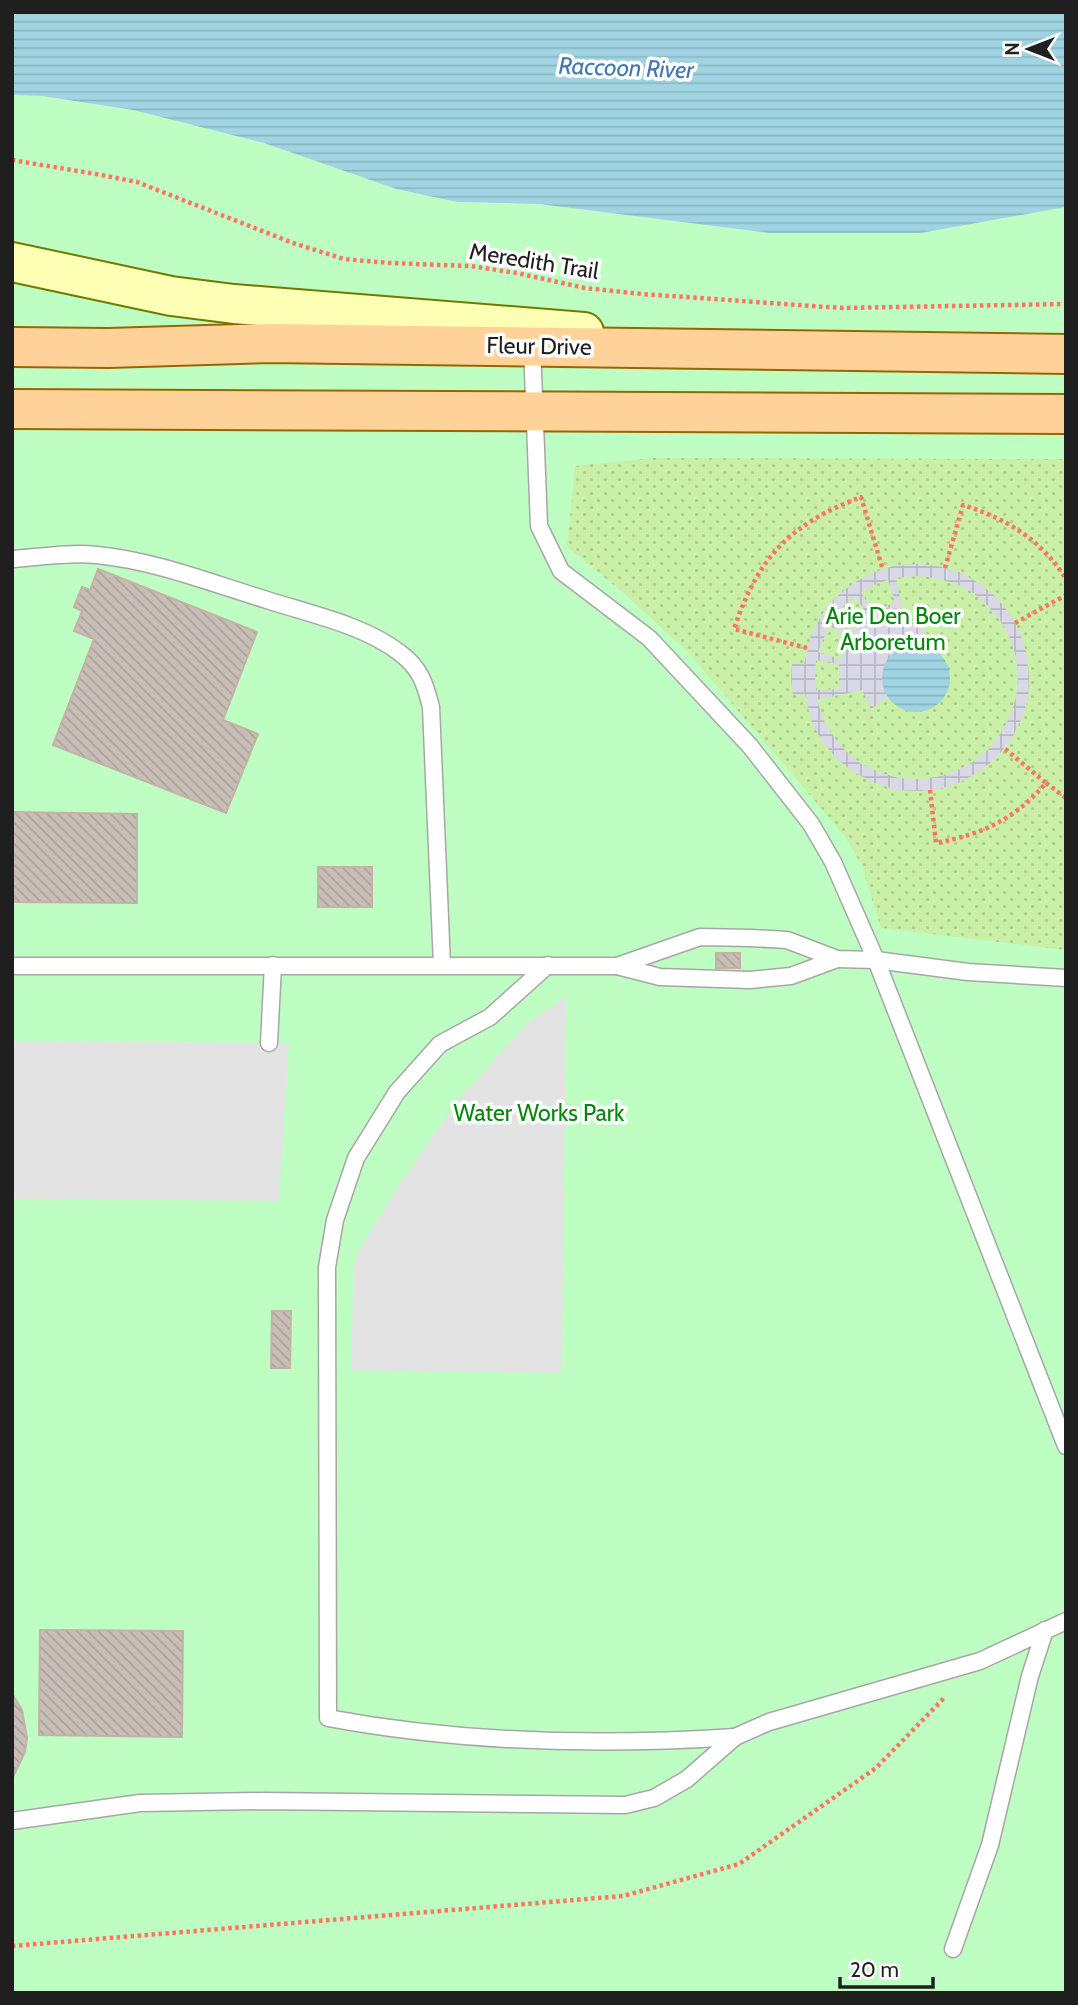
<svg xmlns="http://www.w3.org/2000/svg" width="1078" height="2005" font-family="Cabin,sans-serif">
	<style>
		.park { fill: #befec2 }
		.garden { fill: url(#garden-dots) }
		.parking { fill: #e3e3e3 }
		.plaza { fill: url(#plaza-grid); fill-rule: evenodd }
		.water { fill: url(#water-rules) }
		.building { fill: url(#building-back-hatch); stroke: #c3b2a5; stroke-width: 2 }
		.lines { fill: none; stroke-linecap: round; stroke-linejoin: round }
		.service-casing { stroke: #a6a6a6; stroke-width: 19 }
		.secondary-casing { stroke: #6f7b00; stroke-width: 42 }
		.primary-casing { stroke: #996500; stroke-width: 42 }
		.path { stroke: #ff7466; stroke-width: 4.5; stroke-dasharray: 3.5 3.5; stroke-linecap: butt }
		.service { stroke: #fff; stroke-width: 16 }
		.secondary { stroke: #fcffb4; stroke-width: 38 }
		.primary { stroke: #ffd29a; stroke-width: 38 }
		.labels { text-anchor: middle; stroke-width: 7; stroke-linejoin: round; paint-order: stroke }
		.street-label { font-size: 23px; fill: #1f1f1f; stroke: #fff }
		.park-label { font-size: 23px; fill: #02870c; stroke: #fff }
		.water-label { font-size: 24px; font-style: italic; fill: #4079af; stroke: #fff }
	</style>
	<defs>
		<pattern id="garden-dots" width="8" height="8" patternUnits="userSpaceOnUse" patternTransform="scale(1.75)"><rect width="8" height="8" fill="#caefa6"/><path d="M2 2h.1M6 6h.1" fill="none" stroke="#adcc8e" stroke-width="1.8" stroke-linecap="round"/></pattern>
		<pattern id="plaza-grid" width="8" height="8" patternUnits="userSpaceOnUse" patternTransform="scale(1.75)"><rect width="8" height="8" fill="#d8d8e6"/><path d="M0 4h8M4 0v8" fill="none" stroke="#b9b9c5"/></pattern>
		<pattern id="water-rules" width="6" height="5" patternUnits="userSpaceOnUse" patternTransform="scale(1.75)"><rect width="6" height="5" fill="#a1d4e2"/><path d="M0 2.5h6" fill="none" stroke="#8ab6c1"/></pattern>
		<pattern id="building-back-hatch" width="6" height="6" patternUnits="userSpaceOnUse" patternTransform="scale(1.75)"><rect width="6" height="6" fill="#c9beb7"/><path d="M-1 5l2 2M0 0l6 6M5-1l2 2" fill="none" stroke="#aca39d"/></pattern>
	</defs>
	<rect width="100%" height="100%" fill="#f0ece4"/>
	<!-- park -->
	<path class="park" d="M12,95l30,1 91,14 131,33 132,46 61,13 82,2 230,29h152l145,-26v1786h-1054z"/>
	<!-- garden -->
	<path class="garden" d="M653,458l413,1v491l-185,-22 -20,-64 -17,-29 -158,-185 -66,-60 -53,-43 8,-81z"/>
	<!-- parking -->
	<g class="parking">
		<path d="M566,997l-4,370 -3,6 -208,-3 3,-104 6,-18 41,-66 58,-83 69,-76z"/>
		<path d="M12,1041l277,2 -10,158 -267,-2z"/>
	</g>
	<!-- plaza -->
	<path class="plaza" d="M915,564l22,2 22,6 20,11 17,14 14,17 10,19 7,22 2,22 -1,22 -7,21 -10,20 -14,17 -17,14 -19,11 -21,7 -22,2 -22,-1 -21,-7 -20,-10 -17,-13 -15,-17 -11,-20 -7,-29 -12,1 -2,-15 1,-16h12l7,-28 10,-20 14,-18 17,-14 20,-11 21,-7zM915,576l20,2 19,5 18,9 15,13 13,15 10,18 6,19 2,20 -2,20 -6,19 -9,17 -12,16 -16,13 -17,9 -19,6 -19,2 -20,-1 -19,-6 -18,-8 -15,-13 -13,-15 -10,-17 -6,-19 45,-10 9,19 17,-12 -6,-19 3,-13 12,-16 19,-6 6,1 4,-21h-21l-9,-45zM888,580l7,22 -22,10 -12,-20 15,-8zM855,597l13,18 -16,17 -18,-13 9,-13zM829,626l20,11 -9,22 -22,-7zM816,660l23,4v25l-23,1 -1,-10z"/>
	<!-- water -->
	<g class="water">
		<path d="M12,12h1054v195l-145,26h-152l-230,-29 -82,-2 -61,-13 -132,-46 -131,-33 -91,-14 -30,-1z"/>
		<circle cx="916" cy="678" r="34"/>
	</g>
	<!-- building -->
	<g class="building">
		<path d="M98,569l159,63 -34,88 35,14 -32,79 -173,-68 41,-106 -20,-8 8,-20 -8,-4 8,-20 8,3z"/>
		<path d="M12,812l125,2v89l-125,-1z"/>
		<rect x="318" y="867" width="54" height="40"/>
		<rect x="716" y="953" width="24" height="15"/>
		<path d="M272,1311h19l-1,57h-19z"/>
		<path d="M40,1630l143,1 -1,106 -143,-2z"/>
		<path d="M12,1693l10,17 5,28 -2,14 -13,27z"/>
	</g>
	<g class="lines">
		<!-- service casing -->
		<g class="service-casing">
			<g id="service">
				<path d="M532,346l7,180 22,45 88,67 101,108 61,78 22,38 43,98 190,486"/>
				<path d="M12,559c28,-2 57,-7 85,-4 59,6 114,28 170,45 43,14 97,25 133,53 20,15 25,30 31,54l11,258"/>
				<path d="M548,965l-58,52 -50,27 -43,48 -41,66 -21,62 -8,47 1,451c134,25 271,28 407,19"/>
				<path d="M12,966h605l43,11 90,3 41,-4 46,-17"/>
				<path d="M617,966l83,-29 51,1 36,2 50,19 39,1 92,12 98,6"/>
				<path d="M269,1043l4,-78"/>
				<path d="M12,1821l128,-18 122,-2 363,4 29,-7 33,-19 48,-42 34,-15 211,-61 86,-40"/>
				<path d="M953,1949l37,-104 40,-169 15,-46"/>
			</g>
		</g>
		<!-- secondary casing -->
		<g class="secondary-casing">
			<path id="secondary" d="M12,262l159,34 63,8 350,28"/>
		</g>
		<!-- primary casing -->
		<g class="primary-casing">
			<g id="primary">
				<path d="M12,347l96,1 162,-5 796,11"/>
				<path d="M12,409l1054,5"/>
			</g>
		</g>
		<!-- path -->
		<g class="path">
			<path d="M12,160l84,14 41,8 156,61 51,16 45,4 81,3 47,7 68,15 57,6 200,14 224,-4"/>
			<path d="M945,568l18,-63c42,13 79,35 103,74"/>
			<path d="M1015,623l51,-28"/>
			<path d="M807,648l-73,-19c24,-72 56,-105 127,-132l22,73"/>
			<path d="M1046,783l20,15"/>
			<path d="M930,790l6,53c47,-9 79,-24 110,-60l-42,-35"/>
			<path d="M12,1946l611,-50 116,-32 137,-96 69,-71"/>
		</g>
		<!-- service -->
		<use href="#service" class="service"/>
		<!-- secondary -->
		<use href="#secondary" class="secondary"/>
		<!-- primary -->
		<use href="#primary" class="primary"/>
	</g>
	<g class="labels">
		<!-- street labels -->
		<g class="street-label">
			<text transform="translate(534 261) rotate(9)" y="8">Meredith Trail</text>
			<text transform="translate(539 346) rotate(1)" y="8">Fleur Drive</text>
		</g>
		<!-- park labels -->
		<g class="park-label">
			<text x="893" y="624">Arie Den Boer<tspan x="893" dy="26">Arboretum</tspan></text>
			<text x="539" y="1121">Water Works Park</text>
		</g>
		<!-- water labels -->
		<g class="water-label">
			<text transform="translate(626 68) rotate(2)" y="8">Raccoon River</text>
		</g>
	</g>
	<!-- border -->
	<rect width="1078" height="2005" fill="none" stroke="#1f1f1f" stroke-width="28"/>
	<!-- north arrow -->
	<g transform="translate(1029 49) rotate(270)" stroke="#ffffff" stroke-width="5" paint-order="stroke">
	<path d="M0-5L12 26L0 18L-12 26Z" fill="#1f1f1f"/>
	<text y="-10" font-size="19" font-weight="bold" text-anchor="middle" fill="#1f1f1f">N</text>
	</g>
	<!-- scale -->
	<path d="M840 1977v10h93v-10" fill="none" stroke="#1f1f1f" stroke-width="3.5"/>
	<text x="850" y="1977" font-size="21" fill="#1f1f1f" stroke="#ffffff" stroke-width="5" paint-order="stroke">20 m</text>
</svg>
